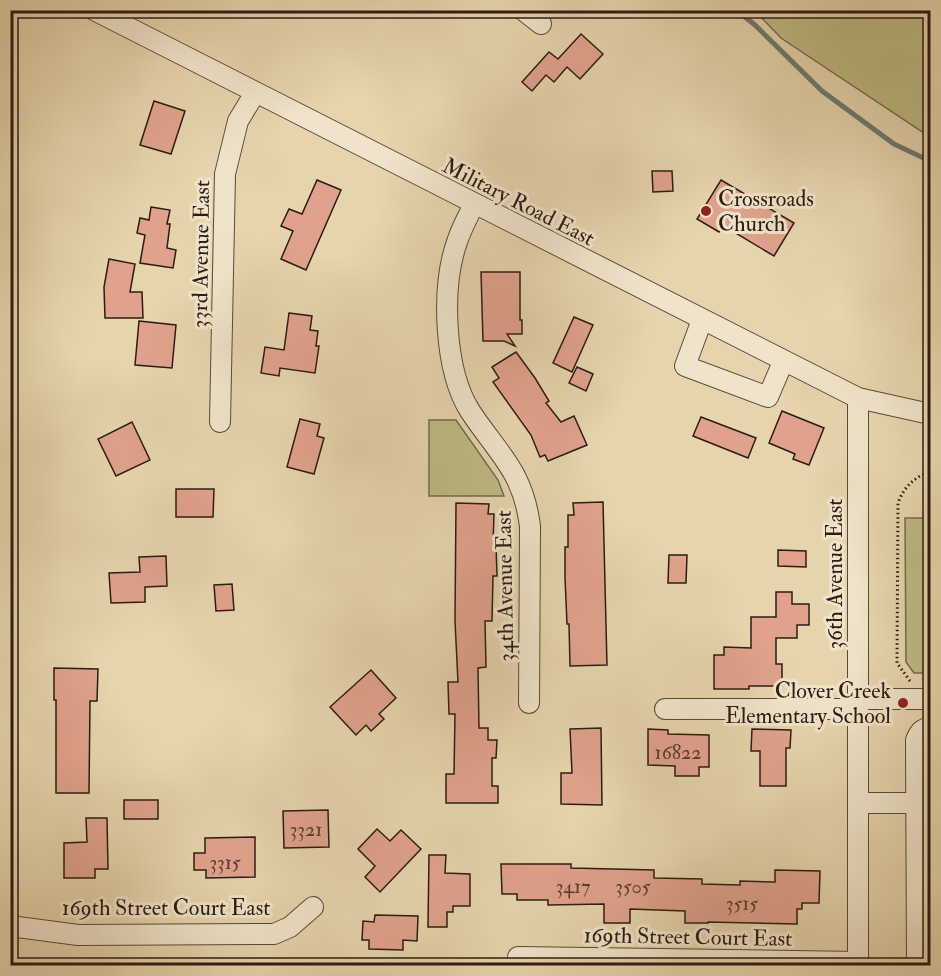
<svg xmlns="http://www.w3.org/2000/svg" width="941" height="976" font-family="'IM FELL Double Pica',serif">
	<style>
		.green { fill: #bdba84; stroke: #746b4b; stroke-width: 1.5 }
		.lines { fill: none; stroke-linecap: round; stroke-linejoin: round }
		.stream { stroke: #6c7a70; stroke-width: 5 }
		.building { fill: #e0a28c; stroke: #2c1c12; stroke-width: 1.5 }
		.minor-casing { stroke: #5a4a38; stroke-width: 22 }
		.path { stroke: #2c1c12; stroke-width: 3; stroke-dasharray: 1.5 3; stroke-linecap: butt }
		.minor { stroke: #efe3c9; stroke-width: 20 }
		.poi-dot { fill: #8f2418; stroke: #efe3c9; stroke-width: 2 }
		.labels { text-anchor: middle; stroke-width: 6; stroke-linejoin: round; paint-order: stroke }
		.number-label { font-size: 20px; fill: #593e30 }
		.poi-label { font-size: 22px; fill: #2c1c12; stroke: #efe3c9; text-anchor: start }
		.street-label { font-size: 22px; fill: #2c1c12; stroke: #efe3c9 }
	</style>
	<rect width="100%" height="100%" fill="#e6d4ac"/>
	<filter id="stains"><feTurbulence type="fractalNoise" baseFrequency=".00333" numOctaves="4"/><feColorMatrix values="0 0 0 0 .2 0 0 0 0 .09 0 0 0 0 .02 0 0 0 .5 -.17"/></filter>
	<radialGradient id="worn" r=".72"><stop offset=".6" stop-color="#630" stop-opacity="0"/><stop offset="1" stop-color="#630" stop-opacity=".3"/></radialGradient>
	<!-- green -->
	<g class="green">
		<path d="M755,11h175v126l-149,-99z"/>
		<path d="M429,420h27l42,60 6,16h-75z"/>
		<path d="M905,518h25v155h-16l-8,-11z"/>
	</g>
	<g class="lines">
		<!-- stream -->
		<path class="stream" d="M736,10l19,15 67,66 72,53 36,17"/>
	</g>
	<!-- building -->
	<g class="building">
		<path d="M581,34l22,20 -23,25 -13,-12 -13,15 -8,-7 -14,16 -10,-9 27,-30 9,7z"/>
		<path d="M154,101l31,10 -14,43 -31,-9z"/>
		<path d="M652,171h20l1,20 -20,1z"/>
		<path d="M317,180l24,10 -35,80 -25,-11 12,-28 -12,-5 8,-17 13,5z"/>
		<path d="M721,180l73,43 -20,33 -50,-30 -5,6 -22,-13z"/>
		<path d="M151,207l19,3 -3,14h3l-3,24 9,2 -3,18 -33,-5 5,-28 -8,-2 3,-15 9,2z"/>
		<path d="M109,259l26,5 -5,28h12l1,26h-38l-1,-31z"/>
		<path d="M481,272h39v48h2v14h-15l8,12 -11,-5h-21z"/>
		<path d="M289,313l23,3 -2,14 8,1 -2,15h3l-4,27 -35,-5 -1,8 -18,-3 4,-26 19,3z"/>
		<path d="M574,317l19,8 -21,47 -19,-9z"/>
		<path d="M139,321l37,4 -4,43 -37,-3z"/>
		<path d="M516,352l19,26 14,23 -3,2 15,19 13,-6 13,29 -39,16 -3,-6 -5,2 -9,-22 -38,-53 6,-4 -7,-11z"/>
		<path d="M577,367l16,7 -7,17 -17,-8z"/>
		<path d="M782,411l42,17 -15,37 -16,-6 2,-5 -26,-11z"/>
		<path d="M701,417l55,21 -8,20 -55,-22z"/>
		<path d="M300,419l20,5 -3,12 7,2 -10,36 -27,-7z"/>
		<path d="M132,422l18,38 -34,16 -18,-37z"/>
		<path d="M176,489h38l-1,28h-37z"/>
		<path d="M603,502l4,163 -37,1 -1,-42h-2l-2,-46v-31h3v-32h6l-1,-12z"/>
		<path d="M456,503l33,1 -1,10h6l-1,31h3l1,31h-4l-1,45h-7l1,46 -8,1 1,60h9v12h9l-1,18h-4v28h6v17h-52v-29h8l1,-60h-6l-1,-32h10l-3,-61z"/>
		<path d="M778,550l28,1v16l-28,-1z"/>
		<path d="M669,555h18l-1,28h-18z"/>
		<path d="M166,556l1,30 -22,1v15l-34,1 -2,-30 31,-1 -1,-15z"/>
		<path d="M232,584l2,26 -18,1 -2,-26z"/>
		<path d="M776,592h16v12h17v21h-12v13h-21v26h6v22h-33v3h-35v-34h10v-8l27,1v-31h25z"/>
		<path d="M54,668l44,1 -1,32h-7l-1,92h-33v-93h-2z"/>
		<path d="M371,670l25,28 -17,16 5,5 -13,12 -5,-6 -10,10 -26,-28z"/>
		<path d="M601,728l1,77 -41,-1v-31h11l-2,-44z"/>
		<path d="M648,729l20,1v4l41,1v32h-10v9h-24v-10l-27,-1z"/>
		<path d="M752,729l39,1 -1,18h-4v38h-26v-35h-9z"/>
		<rect x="124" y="800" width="34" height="19"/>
		<path d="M328,810l1,37 -45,1 -1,-37z"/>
		<path d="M86,818h21l1,51h-13v9h-31v-35l23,-1z"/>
		<path d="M377,829l13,12 11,-11 20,19 -41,43 -15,-15 10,-11 -17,-17z"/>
		<path d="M255,837v40l-49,1v-8h-12v-17h11v-15z"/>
		<path d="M429,855h17l-1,18 25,1v32h-17v6h-6v15h-19z"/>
		<path d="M501,864h70v4l83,2v8l48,1v5l38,1v-4l35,1v-12l45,1 -1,32h-17v6h-5v15l-89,-2v1h-23v-12l-55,-2v14h-26v-19l-56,1v-5h-31v-6h-15z"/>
		<path d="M375,915l43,1 -1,25 -14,-1v10l-34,-1v-9h-7l1,-19 11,1z"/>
	</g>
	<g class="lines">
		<!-- minor casing -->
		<g class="minor-casing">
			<g id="minor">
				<path d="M94,10l764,388 72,16"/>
				<path d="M523,10l18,14"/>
				<path d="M474,204c-6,13 -13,25 -17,38 -16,45 -13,128 13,169 29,44 53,60 60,115l-1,177"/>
				<path d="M702,320l-17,46 83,31 15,-35"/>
				<path d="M220,422l5,-248 13,-53 17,-28"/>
				<path d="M858,699h72"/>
				<path d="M665,709h193"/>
				<path d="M858,803h72"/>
				<path d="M10,926l68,9 196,-1 16,-7 23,-20"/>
				<path d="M518,957l340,5"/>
				<path d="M858,966v-568"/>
				<path d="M917,966l-1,-226c3,-7 6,-12 14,-12"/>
			</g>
		</g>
		<!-- path -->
		<path class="path" d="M910,681l-13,-18 1,-160c6,-16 16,-26 32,-31"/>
		<!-- minor -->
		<use href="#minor" class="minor"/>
	</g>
	<!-- markers -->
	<g class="poi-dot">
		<circle cx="706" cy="211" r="6"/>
		<circle cx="903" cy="703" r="6"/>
	</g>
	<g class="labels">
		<!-- number labels -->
		<g class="number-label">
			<text x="678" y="759">16822</text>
			<text x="306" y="836">3321</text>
			<text x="225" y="869">3315</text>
			<text x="573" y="893">3417</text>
			<text x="633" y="893">3505</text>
			<text x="742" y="910">3515</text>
		</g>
		<!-- poi labels -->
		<g class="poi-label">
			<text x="718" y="206">Crossroads<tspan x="718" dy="25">Church</tspan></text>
			<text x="891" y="698" text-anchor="end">Clover Creek<tspan x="891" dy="25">Elementary School</tspan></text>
		</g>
		<!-- street labels -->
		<g class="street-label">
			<text transform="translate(519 201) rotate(27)" y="8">Military Road East</text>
			<text transform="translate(200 254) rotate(-89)" y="8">33rd Avenue East</text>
			<text transform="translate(834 574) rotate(-90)" y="8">36th Avenue East</text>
			<text transform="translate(504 586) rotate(-91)" y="8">34th Avenue East</text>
			<text x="166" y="915">169th Street Court East</text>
			<text transform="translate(688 936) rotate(1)" y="8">169th Street Court East</text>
		</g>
	</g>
	<!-- margin -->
	<rect width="941" height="976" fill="none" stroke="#e6d4ac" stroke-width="36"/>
	<rect x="12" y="12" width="917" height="952" fill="none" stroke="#2c1c12" stroke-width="3"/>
	<rect x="18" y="18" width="905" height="940" fill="none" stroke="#2c1c12" stroke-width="1.5"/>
	<rect width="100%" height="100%" filter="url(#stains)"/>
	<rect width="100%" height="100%" fill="url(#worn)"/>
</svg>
